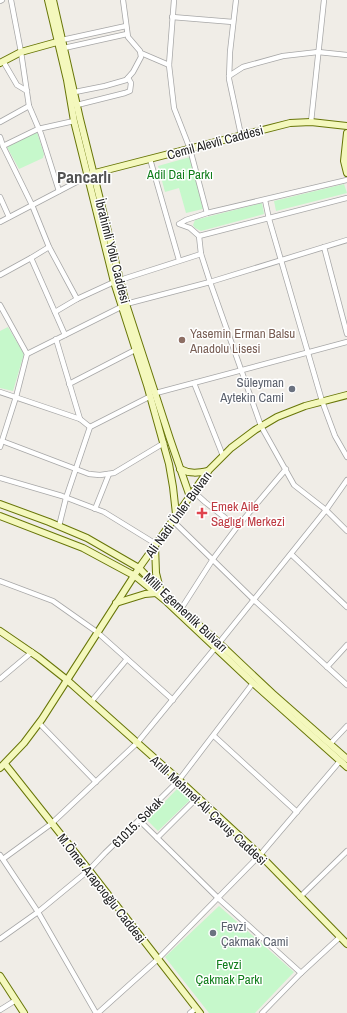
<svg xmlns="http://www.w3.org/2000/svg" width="347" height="1013" font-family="'Archivo Narrow',sans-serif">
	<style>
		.park { fill: #c6f8cb }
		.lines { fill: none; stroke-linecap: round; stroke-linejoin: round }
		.street-casing { stroke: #a7a7a7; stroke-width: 6 }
		.secondary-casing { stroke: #687608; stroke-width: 8 }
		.street { stroke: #fff; stroke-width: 4.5 }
		.secondary { stroke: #f4f8bd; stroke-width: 6 }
		.education-dot { fill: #8d6e63; stroke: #fff; stroke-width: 1.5 }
		.worship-dot { fill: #6b7280; stroke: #fff; stroke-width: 1.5 }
		.health-dot { fill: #e0444e; stroke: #fff; stroke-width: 1.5 }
		.labels { text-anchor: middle; stroke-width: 3; stroke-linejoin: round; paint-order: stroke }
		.street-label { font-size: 13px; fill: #202020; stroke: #fff }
		.park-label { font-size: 13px; fill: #0f7d1a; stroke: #fff }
		.education-label { font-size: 13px; fill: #785e54; stroke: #fff; text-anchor: start }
		.worship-label { font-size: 13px; fill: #5b616d; stroke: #fff; text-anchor: end }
		.health-label { font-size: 13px; fill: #be3a42; stroke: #fff; text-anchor: start }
		.district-label { font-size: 17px; font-weight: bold; fill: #535353; stroke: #fff }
	</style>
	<rect width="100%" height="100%" fill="#f0ede7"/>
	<!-- park -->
	<g class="park">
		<path d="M37,132l7,22 -1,4 -24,11 -12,-22z"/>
		<path d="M190,157l13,52 -17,4 -7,-25 -14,4 -7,-26z"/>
		<path d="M344,184l3,9 -71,18 -2,-10z"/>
		<path d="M262,203l2,11 -63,17 -6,-3 -2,-3 2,-5z"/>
		<path d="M8,327l16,27 -11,37 -13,-3v-57z"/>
		<path d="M178,788l12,12 -32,31 -11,-11z"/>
		<path d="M219,906l75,66 -39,41h-46l-44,-56z"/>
	</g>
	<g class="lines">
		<!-- street casing -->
		<g class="street-casing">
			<g id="street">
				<path d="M11,0l10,52 8,54 12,28 18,57"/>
				<path d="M174,0l-5,65 5,43 16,41 17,64"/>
				<path d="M236,0l-6,52 -1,27 12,56"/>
				<path d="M0,1l2,-1"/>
				<path d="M172,17l61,5"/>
				<path d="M62,40l64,-14"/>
				<path d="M64,48l63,-14"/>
				<path d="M141,53l28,12"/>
				<path d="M3,61l14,24 10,6"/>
				<path d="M229,76l14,-9 40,-11 35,-4 29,3"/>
				<path d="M75,92l30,-6 21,-6 7,-8 8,-15 -1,-6 -12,-14 -5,-37"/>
				<path d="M77,105l48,-12 5,-2 1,-8 -3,-5"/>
				<path d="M0,122l29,-16"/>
				<path d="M311,122l13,-122"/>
				<path d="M0,137l3,9 29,59 17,42 28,52"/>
				<path d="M3,146l35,-17 36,-8"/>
				<path d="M150,159l29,101"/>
				<path d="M347,180l-140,33 -21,7 -7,4 11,4 9,8 148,-38"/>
				<path d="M0,197l9,20"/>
				<path d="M265,200l4,19 53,182 13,35 12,21"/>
				<path d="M0,222l88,-46"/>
				<path d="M199,236l2,18 9,28 51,144 33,59 32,25 21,21"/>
				<path d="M324,247l23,87"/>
				<path d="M31,258l34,77"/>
				<path d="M0,275l31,-17 18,-11"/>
				<path d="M120,280l81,-26"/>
				<path d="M126,304l84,-22 137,-42"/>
				<path d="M0,305l27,49 -11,43 -16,50"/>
				<path d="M55,312l22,-13 37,-17"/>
				<path d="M56,339l24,80 10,8"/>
				<path d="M27,354l94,-47"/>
				<path d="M194,383l29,73"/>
				<path d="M69,384l66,-34"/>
				<path d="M0,392l80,27"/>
				<path d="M156,393l191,-51"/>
				<path d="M2,441l87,33 11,1 14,-2 50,-30"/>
				<path d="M0,478l62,18 42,16 52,32"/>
				<path d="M194,492l11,10 32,25"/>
				<path d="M95,509l14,-35"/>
				<path d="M172,520l82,80 93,85"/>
				<path d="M59,526l7,-28 24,-71 59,-30"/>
				<path d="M291,554l56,53"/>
				<path d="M0,581l53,20 44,31 76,68"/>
				<path d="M181,609l32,-50 24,-32 49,-58"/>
				<path d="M219,643l107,-133 21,-30"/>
				<path d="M327,667l20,-22"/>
				<path d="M0,679l32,-27"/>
				<path d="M91,702l36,-43"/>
				<path d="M39,723l57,59"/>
				<path d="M214,736l83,76"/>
				<path d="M330,744l17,-18"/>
				<path d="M139,820l79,78 83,75"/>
				<path d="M157,838l41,-41"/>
				<path d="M0,855l38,57 58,101"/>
				<path d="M3,859l48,-35 86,-81 78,-95"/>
				<path d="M300,897l47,-46"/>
				<path d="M0,939l38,-27 51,-42 16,-17 34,-33 40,-40 74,-97"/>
				<path d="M0,1010l16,-10"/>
				<path d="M98,1013l60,-54 102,-104 80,-94"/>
				<path d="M190,1013l6,-5"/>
				<path d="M262,1013l39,-40 39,-36"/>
			</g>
		</g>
		<!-- secondary casing -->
		<g class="secondary-casing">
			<g id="secondary">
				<path d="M48,0l19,80 7,41 40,161 33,103 22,79 4,23 3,27"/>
				<path d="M53,0l27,119 46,185 44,135 20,58"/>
				<path d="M0,63l21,-11 36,-10"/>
				<path d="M347,133l-3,28 3,12"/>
				<path d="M91,174l199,-51 21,-1 36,4"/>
				<path d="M180,469c10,5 18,4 28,2"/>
				<path d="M0,504l49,18 38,16 52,30 25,26 55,49 53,50 75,66"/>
				<path d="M0,516l83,32 52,28 32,26 86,81 94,84"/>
				<path d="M155,545l1,28 4,16"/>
				<path d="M116,603l29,-9 11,-1"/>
				<path d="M0,631l38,26 29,23 112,100 81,75 87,89"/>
				<path d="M5,764l84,106 111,143"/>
				<path d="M0,768l24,-25 18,-24 97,-151 69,-97 23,-23 24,-18 22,-13 28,-11 42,-11"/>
				<path d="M0,976l24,37"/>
			</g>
		</g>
		<!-- street -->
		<use href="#street" class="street"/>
		<!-- secondary -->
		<use href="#secondary" class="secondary"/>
	</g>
	<!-- markers -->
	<circle class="education-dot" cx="182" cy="340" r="4"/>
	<g class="worship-dot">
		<circle cx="292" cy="389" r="4"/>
		<circle cx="213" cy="933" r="4"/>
	</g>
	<path class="health-dot" d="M200 507h4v4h4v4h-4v4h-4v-4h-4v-4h4z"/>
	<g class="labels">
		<!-- street labels -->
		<g class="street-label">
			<text transform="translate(215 142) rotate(-15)" y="5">Cemil Alevli Caddesi</text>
			<text transform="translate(113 251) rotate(76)" y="5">İbrahimli Yolu Caddesi</text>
			<text transform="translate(178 514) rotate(-54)" y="5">Ali Nadi Ünler Bulvarı</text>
			<text transform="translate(186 612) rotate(43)" y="5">Milli Egemenlik Bulvarı</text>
			<text transform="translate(209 810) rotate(43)" y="5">Arıllı Mehmet Ali Çavuş Caddesi</text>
			<text transform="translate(137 822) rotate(-45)" y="5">61015. Sokak</text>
			<text transform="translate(102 888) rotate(52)" y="5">M.Ömer Arapcıoğlu Caddesi</text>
		</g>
		<!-- park labels -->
		<g class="park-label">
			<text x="180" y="179">Adil Dai Parkı</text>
			<text x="229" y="969">Fevzi<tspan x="229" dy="15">Çakmak Parkı</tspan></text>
		</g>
		<!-- education labels -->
		<g class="education-label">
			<text x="190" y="338">Yasemin Erman Balsu<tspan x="190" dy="15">Anadolu Lisesi</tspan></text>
		</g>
		<!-- worship labels -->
		<g class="worship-label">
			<text x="284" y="387">Süleyman<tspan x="284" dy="15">Aytekin Cami</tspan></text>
			<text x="221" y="931" text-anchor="start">Fevzi<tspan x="221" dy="15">Çakmak Cami</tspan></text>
		</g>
		<!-- health labels -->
		<g class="health-label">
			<text x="211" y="511">Emek Aile<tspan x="211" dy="15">Saglıgı Merkezi</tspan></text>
		</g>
		<!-- district labels -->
		<g class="district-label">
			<text x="84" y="183">Pancarlı</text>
		</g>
	</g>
</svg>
